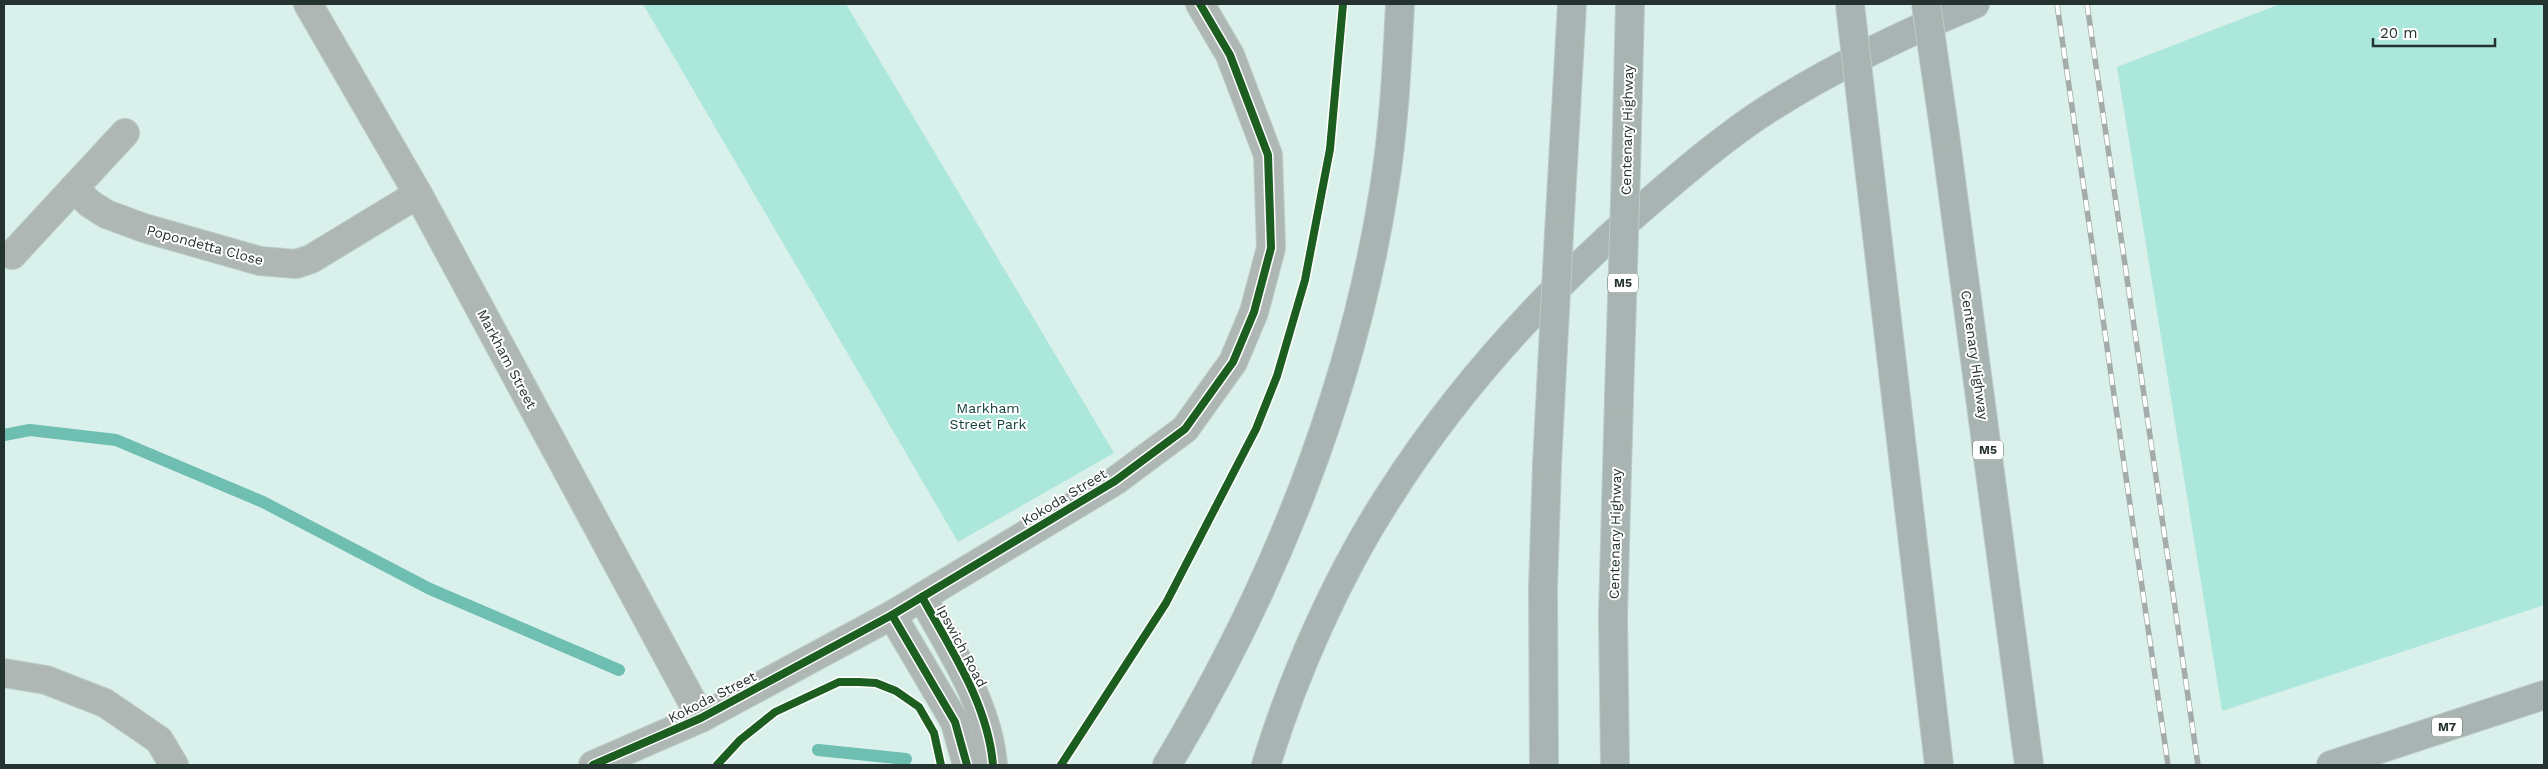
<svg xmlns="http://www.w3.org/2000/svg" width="2548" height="769" font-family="'Work Sans',sans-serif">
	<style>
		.green { fill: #ace7dc }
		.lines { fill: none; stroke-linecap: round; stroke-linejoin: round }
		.stream { stroke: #6ebeb2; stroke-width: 12 }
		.minor-casing { stroke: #bbccc9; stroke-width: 30 }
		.tertiary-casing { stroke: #bbccc9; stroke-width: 30 }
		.motorway-casing { stroke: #bbccc9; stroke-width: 30 }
		.minor { stroke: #afb7b5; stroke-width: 28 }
		.tertiary { stroke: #afb7b5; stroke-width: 28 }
		.motorway { stroke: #a7b4b1; stroke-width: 28 }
		.rail-casing { stroke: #a3acaa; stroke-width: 5.5 }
		.rail { stroke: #fff; stroke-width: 4; stroke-dasharray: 11; stroke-linecap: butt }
		.motorway-bridge-casing { stroke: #bbccc9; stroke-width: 30; stroke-linecap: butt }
		.motorway-bridge { stroke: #a7b4b1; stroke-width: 28 }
		.cycleway-casing { stroke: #fff; stroke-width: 11 }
		.cycleway { stroke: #1b5e20; stroke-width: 8 }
		.labels { text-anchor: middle; stroke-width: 4; stroke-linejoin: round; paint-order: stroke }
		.shield { fill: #fff; stroke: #66706e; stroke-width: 1 }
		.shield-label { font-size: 12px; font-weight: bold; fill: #243330 }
		.street-label { font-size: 14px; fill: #243330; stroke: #fff }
		.park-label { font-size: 14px; fill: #14433c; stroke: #fff }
	</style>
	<rect width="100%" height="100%" fill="#daf0eb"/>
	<!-- green -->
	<g class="green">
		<path d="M643,4h203l268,449 -156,89z"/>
		<path d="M2280,4h264v601l-322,106 -105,-644z"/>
	</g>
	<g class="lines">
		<!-- stream -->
		<g class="stream">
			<path d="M4,435l26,-5 86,10 147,62 167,87 189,81"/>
			<path d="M818,750l88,9"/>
		</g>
		<!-- minor casing -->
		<g class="minor-casing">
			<g id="minor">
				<path d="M308,4l110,190 283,524"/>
				<path d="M74,188l15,15 17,11 38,14 116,33 36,3 15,-5 107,-65"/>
				<path d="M12,255l113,-122"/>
				<path d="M4,673l42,7 59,23 54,37 15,25"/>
				<path d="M593,765l108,-47 191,-103"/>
			</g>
		</g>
		<!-- tertiary casing -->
		<g class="tertiary-casing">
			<g id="tertiary">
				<path d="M922,597c29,53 66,107 71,168"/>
				<path d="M967,765l-12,-43 -63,-107 223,-134 70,-52 48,-67 21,-50 17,-64 -3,-93 -38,-100 -30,-51"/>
			</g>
		</g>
		<!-- motorway casing -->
		<g class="motorway-casing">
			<g id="motorway">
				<path d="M1945,135l84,630"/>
				<path d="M1626,168l4,-164"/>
				<path d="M1870,175l69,590"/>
				<path d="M1559,233l13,-229"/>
				<path d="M1167,765c106,-176 185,-372 217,-576 10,-61 13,-124 16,-185"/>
				<path d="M1266,765c28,-91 71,-189 123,-269 68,-107 157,-204 252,-287 41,-35 82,-71 127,-100 66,-42 135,-75 207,-105"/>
				<path d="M1544,765l-1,-177 4,-124"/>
				<path d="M1615,765l-2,-150 6,-217"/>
				<path d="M2331,765l213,-70"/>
			</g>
		</g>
		<!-- minor -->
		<use href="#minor" class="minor"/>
		<!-- tertiary -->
		<use href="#tertiary" class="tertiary"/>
		<!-- motorway -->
		<use href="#motorway" class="motorway"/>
		<!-- rail casing -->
		<g class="rail-casing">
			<g id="rail">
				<path d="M2057,4l111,761"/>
				<path d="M2087,4l111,761"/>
			</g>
		</g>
		<!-- rail -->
		<use href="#rail" class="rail"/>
		<!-- motorway-bridge casing -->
		<g class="motorway-bridge-casing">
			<g id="motorway-bridge">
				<path d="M1926,4l19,131"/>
				<path d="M1850,5l20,170"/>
				<path d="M1619,398l7,-230"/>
				<path d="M1547,464l12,-231"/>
			</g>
		</g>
		<!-- motorway-bridge -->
		<use href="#motorway-bridge" class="motorway-bridge"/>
		<!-- cycleway casing -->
		<g class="cycleway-casing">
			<g id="cycleway">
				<path d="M922,597c29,53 66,107 71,168"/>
				<path d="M892,615l63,107 12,43"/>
				<path d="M593,765l108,-47 191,-103 223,-134 70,-52 48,-67 21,-50 17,-64 -3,-93 -38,-100 -30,-51"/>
				<path d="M717,765l23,-25 35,-28 64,-30h20l17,1 20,8 23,16 15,26 7,32"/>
				<path d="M1061,765l105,-162 90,-174 21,-53 28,-96 25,-131 13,-145"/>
			</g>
		</g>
		<!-- cycleway -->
		<use href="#cycleway" class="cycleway"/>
	</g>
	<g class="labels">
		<!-- shield labels -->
		<g class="shield">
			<rect x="1608" y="273.5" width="30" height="19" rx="4"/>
			<rect x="1973" y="440.5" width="30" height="19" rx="4"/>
			<rect x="2432" y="717.5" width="30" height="19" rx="4"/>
		</g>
		<g class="shield-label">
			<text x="1623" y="287">M5</text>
			<text x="1988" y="454">M5</text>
			<text x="2447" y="731">M7</text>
		</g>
		<!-- street labels -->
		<g class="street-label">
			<text transform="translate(1627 130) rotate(-89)" y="5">Centenary Highway</text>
			<text transform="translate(205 245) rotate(15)" y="5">Popondetta Close</text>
			<text transform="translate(1975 355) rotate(82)" y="5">Centenary Highway</text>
			<text transform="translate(507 359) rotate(62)" y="5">Markham Street</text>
			<text transform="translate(1064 497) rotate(-31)" y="5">Kokoda Street</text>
			<text transform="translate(1615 534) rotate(-89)" y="5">Centenary Highway</text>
			<text transform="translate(962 646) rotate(62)" y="5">Ipswich Road</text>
			<text transform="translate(712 697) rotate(-27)" y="5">Kokoda Street</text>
		</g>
		<!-- park labels -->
		<g class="park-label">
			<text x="988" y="413">Markham<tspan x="988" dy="16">Street Park</tspan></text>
		</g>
	</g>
	<!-- border -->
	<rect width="2548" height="769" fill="none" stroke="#243330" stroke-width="10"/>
	<!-- scale -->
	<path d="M2373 38v8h122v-8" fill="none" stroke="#243330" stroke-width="2.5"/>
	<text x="2380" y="38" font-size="15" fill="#243330" stroke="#ffffff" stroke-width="4" paint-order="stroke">20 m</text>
</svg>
